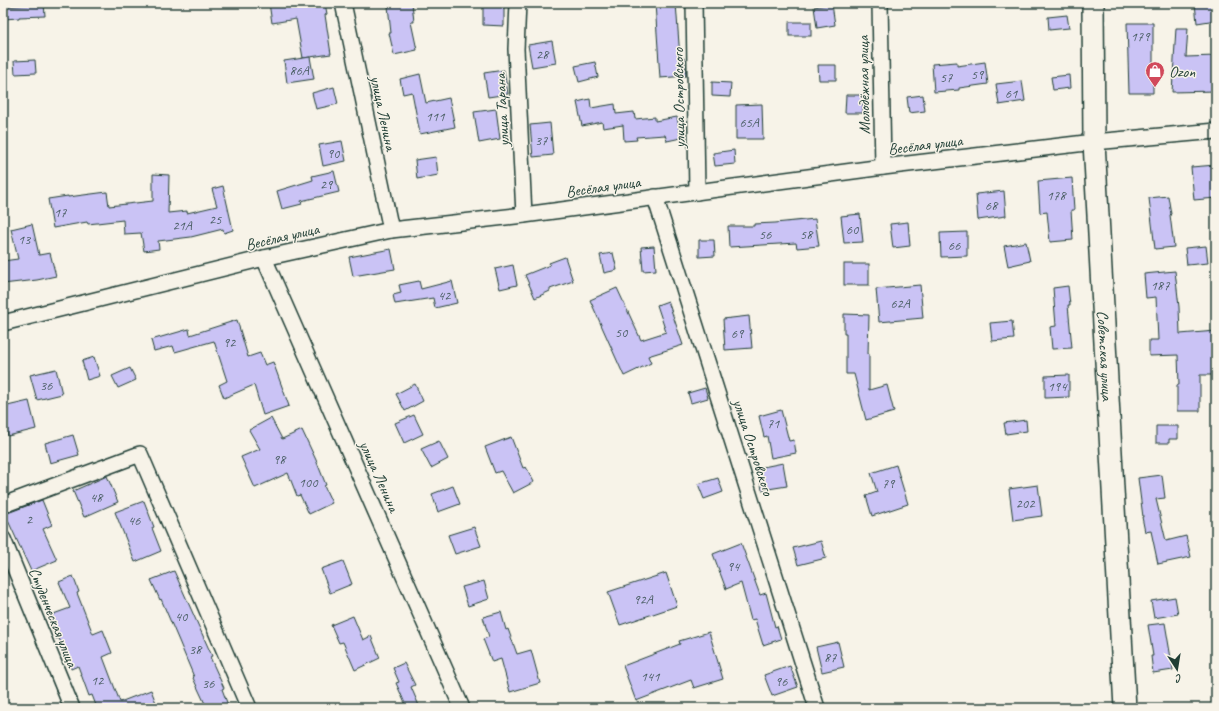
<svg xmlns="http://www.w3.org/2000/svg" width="1219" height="711" font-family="Caveat,sans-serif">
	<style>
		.building { fill: #cac3f5; stroke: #1f3d34 }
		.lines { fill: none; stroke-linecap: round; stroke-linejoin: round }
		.street-casing { stroke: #1f3d34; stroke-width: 18 }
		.secondary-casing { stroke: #1f3d34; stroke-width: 24 }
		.street { stroke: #f7f3e8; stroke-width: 15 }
		.secondary { stroke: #f7f3e8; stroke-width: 21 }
		.labels { text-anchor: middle; stroke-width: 3; stroke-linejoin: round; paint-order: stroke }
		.number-label { font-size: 14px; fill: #4a5e64 }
		.poi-label { font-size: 16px; fill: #1f3d34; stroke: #f7f3e8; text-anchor: start }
		.street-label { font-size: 16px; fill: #1f3d34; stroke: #f7f3e8 }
	</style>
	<rect width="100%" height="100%" fill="#f7f3e8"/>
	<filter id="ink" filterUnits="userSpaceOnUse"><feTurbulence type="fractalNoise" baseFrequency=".025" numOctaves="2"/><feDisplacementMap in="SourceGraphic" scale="8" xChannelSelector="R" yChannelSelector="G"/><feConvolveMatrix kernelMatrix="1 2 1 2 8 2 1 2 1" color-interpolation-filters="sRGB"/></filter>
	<g filter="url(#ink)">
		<!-- building -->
		<g class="building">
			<path d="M29,3h15l1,13 -26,1v1l-16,1v-12l26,-2z"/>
			<path d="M269,3h56l2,11 -2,1 6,39 -28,4 -7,-39 -24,4z"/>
			<path d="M412,3l2,19h-3l6,28 -23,5 -5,-22h2l-3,-27z"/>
			<path d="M655,3h21l4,55h4l2,18 -26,2z"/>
			<path d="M1195,3h19l2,17 -19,3z"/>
			<path d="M832,4l3,21 -18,3 -3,-21z"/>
			<path d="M483,5h21v21l-21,-1z"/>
			<path d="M1067,15l2,13 -20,2 -1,-13z"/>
			<rect x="789" y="22" width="22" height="14"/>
			<path d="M1127,23h26v70h-24z"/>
			<path d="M1176,28h12l-2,29 30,-1v35l-44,1z"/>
			<path d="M552,41l4,22 -24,4 -4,-22z"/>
			<path d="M310,57l4,22 -27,4 -3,-22z"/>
			<path d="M35,60l1,13 -21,1 -1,-13z"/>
			<path d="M595,62l3,15 -19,5 -4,-16z"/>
			<path d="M957,62v4l28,-4 3,22 -29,4v2l-25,2 -2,-28z"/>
			<path d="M818,65h18v15h-17z"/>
			<path d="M504,70l4,24 -20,3 -4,-24z"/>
			<path d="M420,74l6,29 23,-5 6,29 -35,7 -8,-42 -9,2 -3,-15z"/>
			<path d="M1069,75l1,13 -17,2 -2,-13z"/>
			<path d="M1022,81l3,20 -26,4 -3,-21z"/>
			<path d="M712,82l19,1 -1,14 -18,-1z"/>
			<path d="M334,87l4,17 -22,5 -4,-16z"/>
			<path d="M846,95h17v18h-18z"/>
			<path d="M923,95l2,16 -16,2 -2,-16z"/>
			<path d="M590,99l1,9 24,-4 1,10 18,-2 1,7 20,-2v4l22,-4 4,21 -14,3 -2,-6 -29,2 1,3 -13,1 -1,-16 -20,3 -1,-6 -20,4 -5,-24z"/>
			<path d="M762,104l1,35h-27v-34z"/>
			<path d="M496,109l4,30 -21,4 -5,-31z"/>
			<path d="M550,123l3,32 -20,2 -3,-32z"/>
			<path d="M342,141l4,20 -23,5 -4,-21z"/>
			<path d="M734,150l1,14 -20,2 -2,-13z"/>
			<path d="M436,157l2,18 -21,4 -2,-19z"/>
			<path d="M1216,165v33l-22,2 -3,-33z"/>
			<path d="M334,171l5,21 -38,9 1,3 -20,5 -5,-18 36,-11 -1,-4z"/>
			<path d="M153,174l16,1 -1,38 19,-2v2l30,-7 -5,-17 11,-3 10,44 -9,3 -1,-4 -32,8 -33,4 1,8 -15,2 -3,-18 -17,1 -1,-14 -35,4 -1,-2 -34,6 -5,-29 20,-3v1l39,-5 2,14 44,-5z"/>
			<path d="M1072,178l2,32h-3l2,30 -23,2 -3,-30 -7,1 -2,-32z"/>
			<path d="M1004,191l2,25 -28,4 -2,-26z"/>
			<path d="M1168,196l3,18 -1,1 4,32 -19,2 -6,-51z"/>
			<path d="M860,214l3,28 -19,1 -3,-27z"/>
			<path d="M815,219l4,27 -22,2 -1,-5 -67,4 -1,-21h26v-2l21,-1z"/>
			<path d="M908,222l2,24 -17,2 -3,-24z"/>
			<path d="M32,224l7,31 11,-2 6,23 -19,4 -34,4v-23l15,-2 -7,-30z"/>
			<path d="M967,232v24l-26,1 -1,-24z"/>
			<path d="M699,240h15l1,16 -16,1z"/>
			<path d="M1026,242l4,19 -22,5 -4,-20z"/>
			<path d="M654,246l2,24 -13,1 -2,-24z"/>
			<path d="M1206,246l2,17 -21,2 -2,-17z"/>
			<path d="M391,249l4,20 -42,7 -4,-19z"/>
			<path d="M613,253l4,17 -13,3 -4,-18z"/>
			<path d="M565,257l8,24 -23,8v2l-15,7 -10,-23 25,-10 -1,-2z"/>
			<rect x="844" y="264" width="25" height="21"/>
			<path d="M513,265l4,20 -17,4 -5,-20z"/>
			<path d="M1175,271l4,36 1,27 36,-3v20l-4,1 1,23h-13v36h-23v-26h2l-1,-30 -29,1v-16h9l-2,-43 -10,1 -2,-24z"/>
			<path d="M419,281l2,8 31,-8 5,22 -22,5 -2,-10 -38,6 -2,-9 8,-2 -2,-8z"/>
			<path d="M920,285l3,33 -44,4 -3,-33z"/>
			<path d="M1068,286l2,19h-2l4,43 -20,1 -2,-22 6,-1 -3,-38z"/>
			<path d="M617,288l24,52 25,-8 -9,-27 11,-4 15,44 -35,11 3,7 -27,13 -34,-76z"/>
			<path d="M844,314l25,1 -1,39h1v36l18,-5 7,27 -28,8 -12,-46h-8v-40h-2z"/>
			<path d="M749,316l3,32 -27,2 -2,-31z"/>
			<path d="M237,320l11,37 12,-4 5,12 8,-3 16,44 -26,9 -9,-30 -30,13 -5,-13 8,-4 -13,-40 -39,11 -2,-6 -19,5 -3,-11 38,-11 1,6z"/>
			<path d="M1012,321l2,18 -22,2 -2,-18z"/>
			<path d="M94,357l6,19 -13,4 -5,-19z"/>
			<path d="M130,368l6,12 -18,8 -6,-12z"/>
			<path d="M56,369l6,25 -25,6 -7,-25z"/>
			<path d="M1069,375v22l-24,1v-22z"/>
			<path d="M415,384l8,17 -18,10 -9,-17z"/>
			<path d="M705,388l3,10 -17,5 -3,-10z"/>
			<path d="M29,401l7,28 -28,7 -5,-22v-7z"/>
			<path d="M781,410l8,31 5,-1 2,13 -25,5 -4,-22 -3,1 -5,-21z"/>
			<path d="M414,415l9,19 -19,9 -9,-20z"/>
			<path d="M271,418l11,21 20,-9 14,30 10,25 -2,1 8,17 -23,11 -9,-19 -3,1 -9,-23 -33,15 -14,-31 19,-8 -11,-19z"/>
			<path d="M1026,420l1,11 -21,3 -2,-11z"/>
			<path d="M1156,426h22v13h-9v4h-13z"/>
			<path d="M73,435l6,20 -29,8 -5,-20z"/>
			<path d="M511,437l12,31 3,-1 8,15 -21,11 -12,-22 -6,2 -10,-26z"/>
			<path d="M439,441l9,18 -17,9 -10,-19z"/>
			<path d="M783,463l4,23 -25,4 -4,-22z"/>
			<path d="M896,465l12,39 -36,12 -6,-20 11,-4 -6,-19z"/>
			<path d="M1162,475l3,23 -9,1 10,42 20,-5 5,21 -33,7 -7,-33 -6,1 -3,-15h1l-5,-39z"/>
			<path d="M107,476l11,26 -34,15 -11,-26z"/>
			<path d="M718,478l5,14 -19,7 -6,-15z"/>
			<path d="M1038,485l4,31 -29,4 -4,-31z"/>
			<path d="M453,486l7,18 -22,8 -6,-18z"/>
			<path d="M42,500l10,25 -9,4 14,31 -26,11 -26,-57z"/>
			<path d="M144,501l10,26 -2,1 9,23 -26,11 -20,-50z"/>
			<path d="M474,527l7,19 -26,8 -7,-19z"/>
			<path d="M821,541l5,17 -28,7 -5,-17z"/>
			<path d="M741,543l19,52 6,-2 9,34 2,-1 4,13 -18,6 -8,-26 -4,1 -10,-37 -15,6 -13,-35z"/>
			<path d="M343,561l9,23 -22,9 -9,-24z"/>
			<path d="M174,571l38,85 -2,1 14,31 -2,1 7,19h-22l-14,-30 1,-1 -15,-36 -18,-42 -1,1 -9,-20z"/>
			<path d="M666,573l11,33 -57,19 -12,-33z"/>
			<path d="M73,576l6,16 -2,1 16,41 10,-4 9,23 -9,4 17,45 31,-12 7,18h-61l-5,-13 -3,1 -11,-30 -7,3 -12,-31 -3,1 -8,-23 22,-8 -11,-26z"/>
			<path d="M484,581l5,18 -21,7 -6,-19z"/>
			<path d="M1175,597l3,17 -24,4 -3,-17z"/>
			<path d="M501,612l5,18 2,-1 9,25 14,-4 9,33 -30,9 -9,-33 -9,3 -9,-23 6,-2 -6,-20z"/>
			<path d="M353,616l10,24 8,-4 9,22 -25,12 -12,-28 -4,1 -8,-18z"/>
			<path d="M1165,623l8,47 -20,3 -2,-17h2l-5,-31z"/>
			<path d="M709,632l14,47 -29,9 -3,-8 -55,21 -13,-35 57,-22 -1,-3z"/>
			<path d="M838,642l6,25 -22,5 -6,-25z"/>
			<path d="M404,663l11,22 -4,2 9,21h-13l-11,-25 3,-1 -6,-14z"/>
			<path d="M790,666l8,21 -26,9 -8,-21z"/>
		</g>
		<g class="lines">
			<!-- street casing -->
			<g class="street-casing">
				<g id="street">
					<path d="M343,3l48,227"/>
					<path d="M518,3l-2,46 8,166"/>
					<path d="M694,3l3,189"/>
					<path d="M880,3l3,164"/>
					<path d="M655,197l162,511"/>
					<path d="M264,258l198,450"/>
					<path d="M3,323l261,-65 127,-28 133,-15 359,-48 211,-25 122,-11"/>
					<path d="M3,505l137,-51 109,254"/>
					<path d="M3,539l69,169"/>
				</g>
			</g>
			<!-- secondary casing -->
			<g class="secondary-casing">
				<g id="secondary">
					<path id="s1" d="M1093,3l1,139 31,566"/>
				</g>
			</g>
			<!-- street -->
			<use href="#street" class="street"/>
			<!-- secondary -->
			<use href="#secondary" class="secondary"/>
		</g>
	</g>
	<!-- icons -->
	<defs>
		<g id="shop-pin" transform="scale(1)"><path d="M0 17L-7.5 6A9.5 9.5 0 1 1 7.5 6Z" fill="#d1495b" stroke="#f7f3e8"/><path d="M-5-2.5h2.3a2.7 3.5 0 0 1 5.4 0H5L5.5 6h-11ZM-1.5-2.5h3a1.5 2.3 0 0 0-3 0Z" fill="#fff"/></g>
	</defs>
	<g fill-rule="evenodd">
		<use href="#shop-pin" x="1155" y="71"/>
	</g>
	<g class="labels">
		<!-- number labels -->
		<g class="number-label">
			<text x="1140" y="41">179</text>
			<text x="542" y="59">28</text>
			<text x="299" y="75">86А</text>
			<text x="977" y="79">59</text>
			<text x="946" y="82">57</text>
			<text x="1011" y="98">61</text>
			<text x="435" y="121">111</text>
			<text x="749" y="127">65А</text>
			<text x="541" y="145">37</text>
			<text x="333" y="158">90</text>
			<text x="326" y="189">29</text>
			<text x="1056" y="200">178</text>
			<text x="991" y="210">68</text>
			<text x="60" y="217">17</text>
			<text x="215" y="224">25</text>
			<text x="182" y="230">21А</text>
			<text x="852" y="234">60</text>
			<text x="765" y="239">56</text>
			<text x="806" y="239">58</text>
			<text x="24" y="244">13</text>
			<text x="954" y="250">66</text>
			<text x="1160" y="290">187</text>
			<text x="444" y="300">42</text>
			<text x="900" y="308">62А</text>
			<text x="621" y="337">50</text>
			<text x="737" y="338">69</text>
			<text x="229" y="347">92</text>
			<text x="46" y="390">36</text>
			<text x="1057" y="391">194</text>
			<text x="773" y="428">71</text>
			<text x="279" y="464">98</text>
			<text x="308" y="487">100</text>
			<text x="888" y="488">79</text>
			<text x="96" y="502">48</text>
			<text x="1025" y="508">202</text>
			<text x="29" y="524">2</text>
			<text x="134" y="525">46</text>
			<text x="733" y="571">94</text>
			<text x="643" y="604">92А</text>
			<text x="181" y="621">40</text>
			<text x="195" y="654">38</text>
			<text x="830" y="662">87</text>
			<text x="650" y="681">141</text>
			<text x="97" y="685">12</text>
			<text x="781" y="686">96</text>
			<text x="208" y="688">36</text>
		</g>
		<!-- poi labels -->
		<g class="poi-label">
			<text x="1169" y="77">Ozon</text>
		</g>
		<!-- street labels -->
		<g class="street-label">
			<text transform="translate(863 85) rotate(-91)" y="6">Молодёжная улица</text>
			<text transform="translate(678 98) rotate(-91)" y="6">улица Островского</text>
			<text transform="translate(501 110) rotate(-93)" y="6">улица Тарана</text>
			<text transform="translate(384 113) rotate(78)" y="6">улица Ленина</text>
			<text transform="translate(925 144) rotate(-7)" y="6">Весёлая улица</text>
			<text transform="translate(603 186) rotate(-8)" y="6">Весёлая улица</text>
			<text transform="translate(282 236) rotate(-13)" y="6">Весёлая улица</text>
			<text dy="6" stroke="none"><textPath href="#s1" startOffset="353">Советская улица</textPath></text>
			<text transform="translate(754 447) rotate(72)" y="6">улица Островского</text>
			<text transform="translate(380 476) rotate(66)" y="6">улица Ленина</text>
			<text transform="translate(54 617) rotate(68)" y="6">Студенческая улица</text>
		</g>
	</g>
	<!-- margin -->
	<rect width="1219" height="711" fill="none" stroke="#f7f3e8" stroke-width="16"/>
	<rect x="8" y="8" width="1203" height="695" fill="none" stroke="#1f3d34" stroke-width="1.5" filter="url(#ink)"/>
	<!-- north arrow -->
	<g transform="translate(1177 669) rotate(168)" stroke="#f7f3e8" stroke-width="3" paint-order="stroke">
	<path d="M0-3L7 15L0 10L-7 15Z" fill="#1f3d34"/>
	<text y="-6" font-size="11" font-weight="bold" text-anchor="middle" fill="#1f3d34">С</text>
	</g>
</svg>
